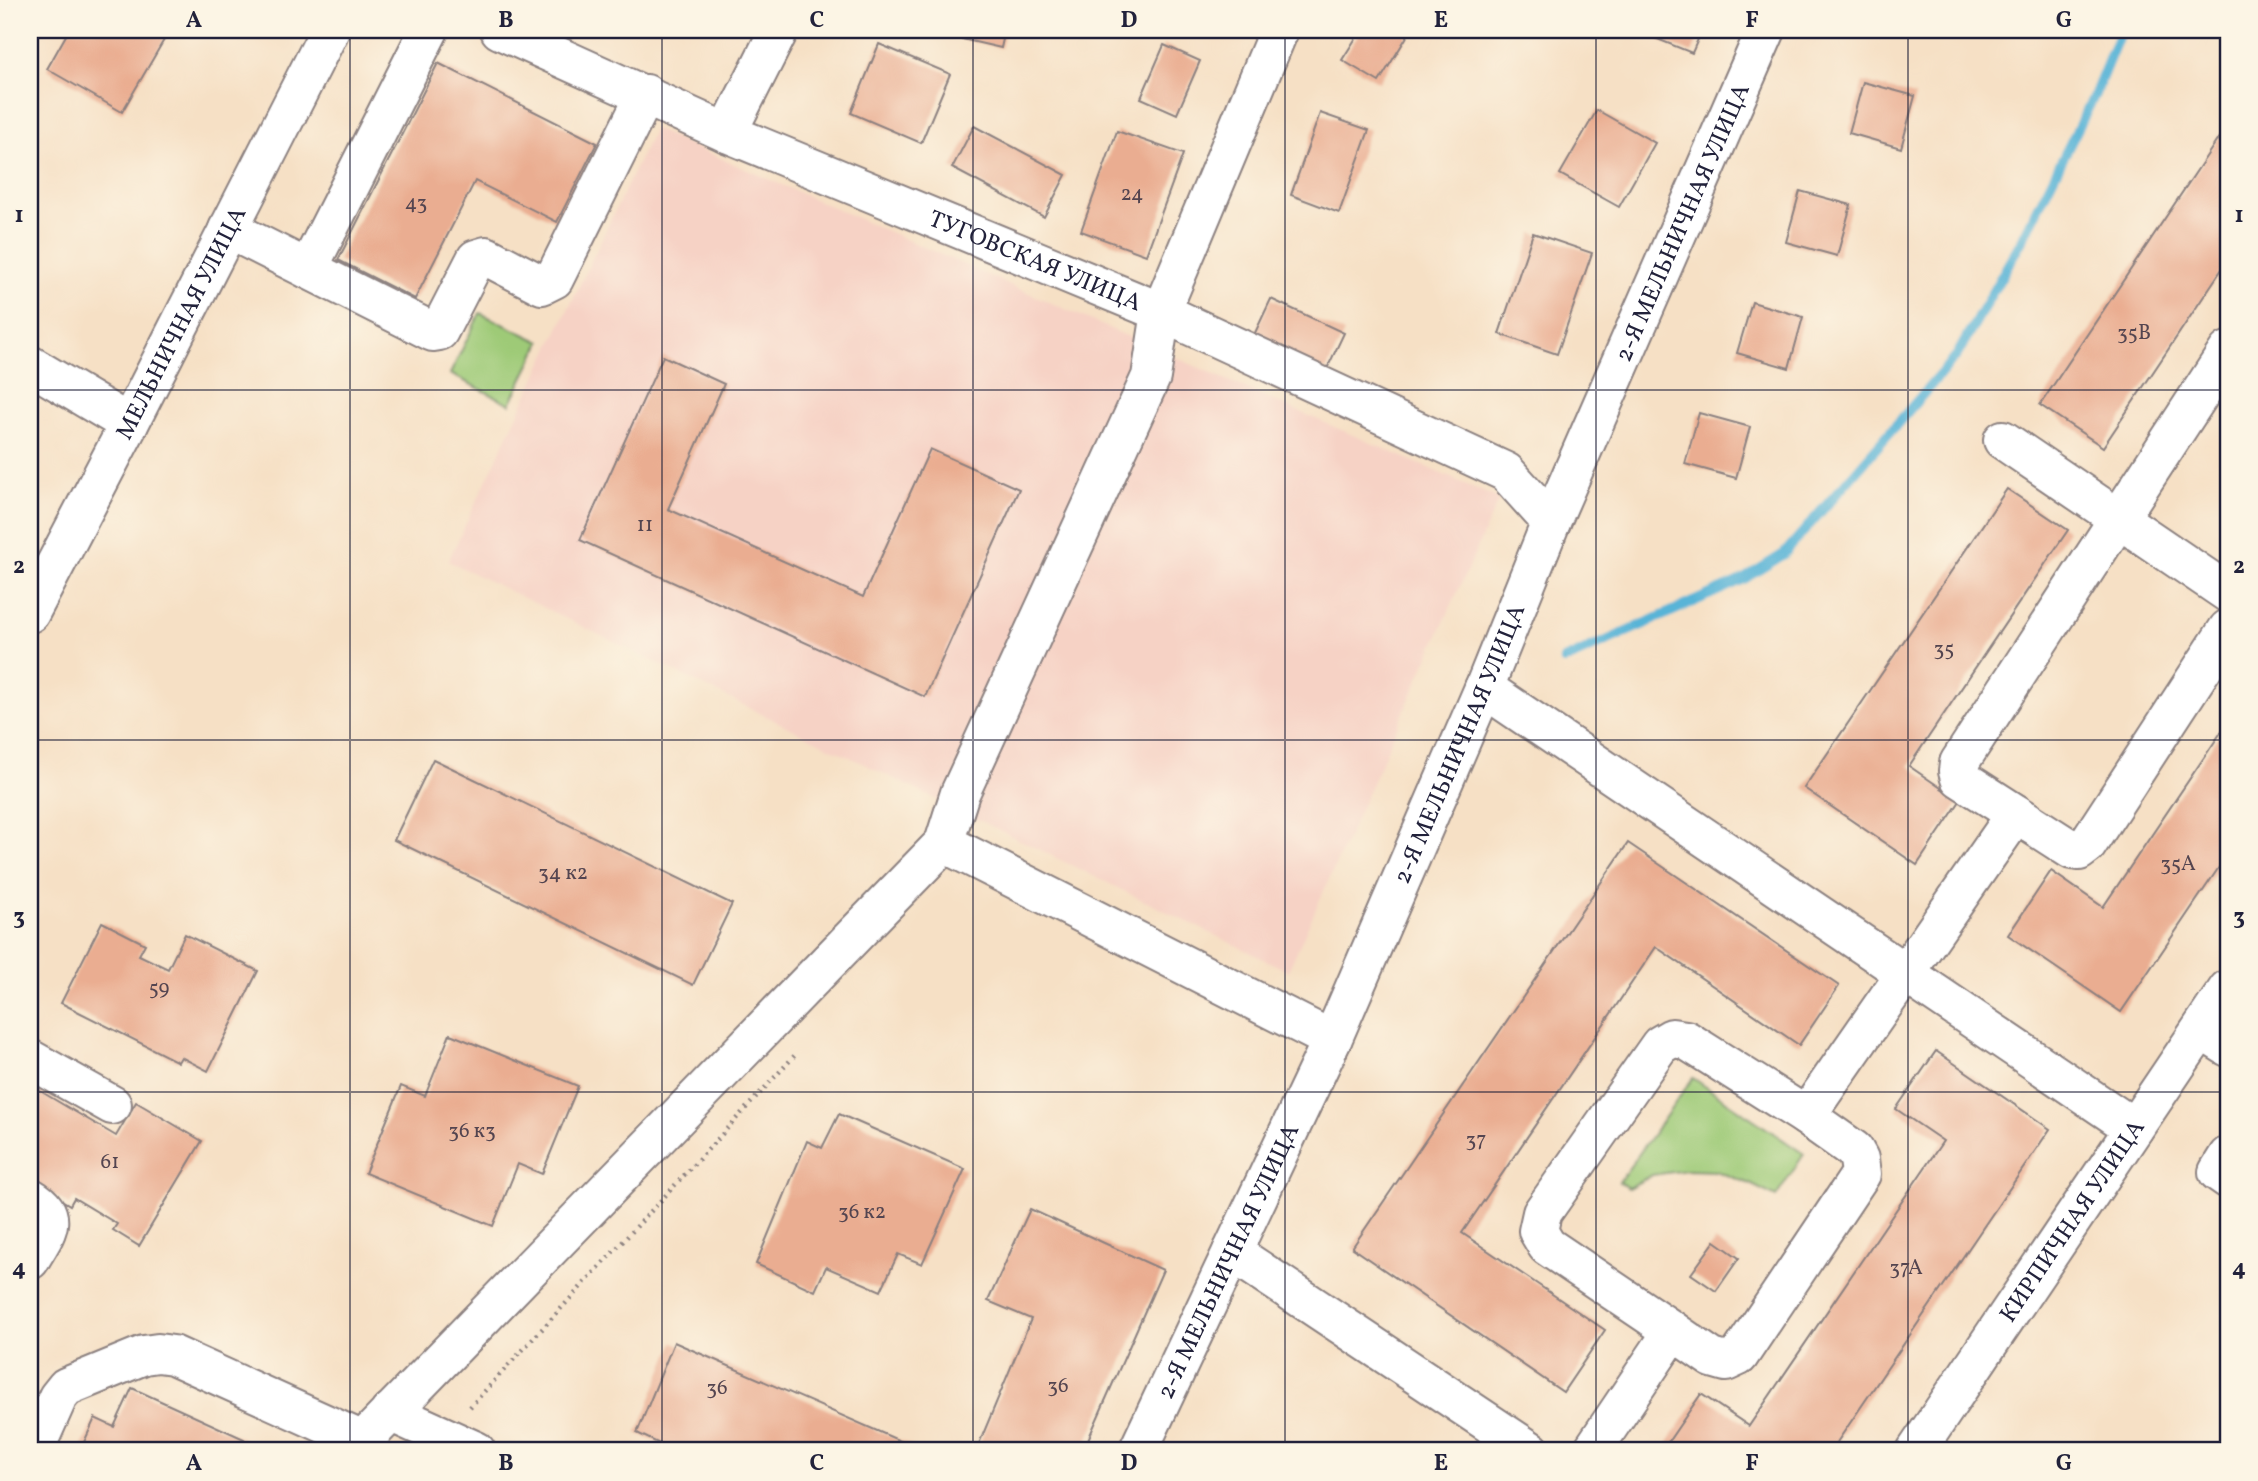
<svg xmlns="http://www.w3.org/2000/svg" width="2258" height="1481" font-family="Vollkorn,serif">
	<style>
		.built { fill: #f6d2c5 }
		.green { fill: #9eca77; stroke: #607659; stroke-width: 2 }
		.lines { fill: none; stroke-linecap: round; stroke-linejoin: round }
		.stream { stroke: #59b4d7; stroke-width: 10 }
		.building { fill: #eaad91 }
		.minor-casing { stroke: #8c8180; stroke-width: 42 }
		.path { stroke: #8c8180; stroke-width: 4.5; stroke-dasharray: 2 5; stroke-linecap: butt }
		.minor { stroke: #fff; stroke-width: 38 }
		.grid { fill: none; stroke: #22223b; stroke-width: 2; stroke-opacity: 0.55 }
		.labels { text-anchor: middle; stroke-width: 5; stroke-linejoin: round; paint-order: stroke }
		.number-label { font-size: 21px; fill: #544550 }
		.street-label { font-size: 24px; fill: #22223b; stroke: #fcf5e5 }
		.neatline { fill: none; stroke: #22223b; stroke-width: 2.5 }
		.grid-label { font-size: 23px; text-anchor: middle; font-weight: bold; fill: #22223b }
	</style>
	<rect width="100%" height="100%" fill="#fcf5e5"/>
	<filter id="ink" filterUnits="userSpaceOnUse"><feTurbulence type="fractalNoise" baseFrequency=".0143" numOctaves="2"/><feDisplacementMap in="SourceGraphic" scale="14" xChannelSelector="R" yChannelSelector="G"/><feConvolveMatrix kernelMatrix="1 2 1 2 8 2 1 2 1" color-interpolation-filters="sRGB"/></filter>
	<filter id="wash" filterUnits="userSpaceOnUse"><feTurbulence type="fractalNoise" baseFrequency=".00686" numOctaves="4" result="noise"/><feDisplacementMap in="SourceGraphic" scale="28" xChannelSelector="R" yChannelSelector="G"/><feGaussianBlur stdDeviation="1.57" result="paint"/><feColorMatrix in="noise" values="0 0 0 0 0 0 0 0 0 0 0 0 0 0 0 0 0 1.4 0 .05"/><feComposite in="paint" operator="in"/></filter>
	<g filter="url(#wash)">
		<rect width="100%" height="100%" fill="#f6e0c5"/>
		<!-- built -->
		<path class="built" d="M654,129l845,370 -211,472 -840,-410z"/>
		<!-- green -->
		<g class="green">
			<path d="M480,313l61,29 -31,62 -60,-30z"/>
			<path d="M1693,1078l111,76 -28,43 -26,-13 -34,-13 -29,-1 -35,5 -24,13 -9,-6z"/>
		</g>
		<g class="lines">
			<!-- stream -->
			<path class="stream" d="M1564,660l180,-81 40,-25 173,-199 66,-117 72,-144 26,-64"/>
		</g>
		<g id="blocks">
			<!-- building -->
			<g class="building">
				<path d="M69,30h93l6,3 -46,79 -75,-43z"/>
				<path d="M923,30h82l-4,18z"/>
				<path d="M1361,30h50l-32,52 -37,-22z"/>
				<path d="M1635,30h67l-10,23z"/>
				<path d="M879,44l71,30 -29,69 -70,-30z"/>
				<path d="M1164,45l36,16 -23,53 -36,-16z"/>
				<path d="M438,63l159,80 -40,79 -82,-41 -60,118 -77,-39z"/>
				<path d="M1863,82l52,14 -14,52 -52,-15z"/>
				<path d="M1597,110l58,33 -36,64 -59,-33z"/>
				<path d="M1320,113l49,17 -30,83 -48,-18z"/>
				<path d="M2228,124v136l-125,187 -63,-42z"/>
				<path d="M974,126l92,49 -22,42 -92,-49z"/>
				<path d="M1117,131l66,23 -37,101 -65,-24z"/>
				<path d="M1800,191l51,14 -14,51 -51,-14z"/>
				<path d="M1533,233l59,20 -35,101 -58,-20z"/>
				<path d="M1271,299l73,34 -18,38 -73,-34z"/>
				<path d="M1752,302l51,15 -14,51 -52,-15z"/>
				<path d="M663,356l61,28 -56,125 195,88 67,-148 89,40 -94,208 -345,-157z"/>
				<path d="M1699,413l51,14 -14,51 -51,-14z"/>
				<path d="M2007,489l61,41 -159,236 51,35 -43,64 -113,-77z"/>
				<path d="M2228,722v132l-107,158 -113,-77 43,-64 52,36z"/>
				<path d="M433,759l299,145 -39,81 -299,-145z"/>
				<path d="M1628,843l211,143 -40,59 -143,-98 -194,286 143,97 -42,62 -211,-144z"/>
				<path d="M102,922l43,22 -6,11 29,14 17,-35 73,37 -50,100 -27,-14 -3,5 -117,-59z"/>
				<path d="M450,1034l128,52 -36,88 -24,-10 -25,62 -128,-53 36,-87 24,10z"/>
				<path d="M1936,1051l114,78 -219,322h-169l39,-57 48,32 194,-285 -47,-32z"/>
				<path d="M30,1085l86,51 20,-34 66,39 -63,105 -26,-16 4,-6 -43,-26 -4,7 -40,-24z"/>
				<path d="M839,1114l126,55 -43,95 -24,-10 -17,37 -55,-24 -11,24 -59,-27 51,-123 15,7z"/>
				<path d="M1030,1209l133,61 -80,181h-107l55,-132 -43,-18z"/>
				<path d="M1715,1241l24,17 -23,33 -25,-17z"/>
				<path d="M674,1342l249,109h-249l-37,-18z"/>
				<path d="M132,1388l112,51 -6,12h-158l15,-33 19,9z"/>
			</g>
		</g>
	</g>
	<g filter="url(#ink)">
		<use href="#blocks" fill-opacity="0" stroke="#8c8180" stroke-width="2"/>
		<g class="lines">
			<!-- minor casing -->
			<g class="minor-casing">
				<g id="minor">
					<path id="s1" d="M500,30l227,103 434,179 345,160 45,50"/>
					<path d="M727,133l52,-103"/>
					<path d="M228,229l205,103 6,-1 37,-72 10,-3 56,29 12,-6 92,-185"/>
					<path d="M308,269l121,-239"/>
					<path d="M2228,351l-269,412 -1,8 2,7 112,72 7,1 8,-6 141,-216"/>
					<path d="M30,365l99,59"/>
					<path d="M2003,440l225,153"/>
					<path id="s2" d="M30,613l99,-189 201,-394"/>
					<path d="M1484,688l650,440"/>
					<path d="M944,843l388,197"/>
					<path d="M2201,1030l27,17"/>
					<path d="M30,1059l82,46"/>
					<path d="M2228,1156l-10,16 10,7"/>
					<path d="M30,1197c33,19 14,38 0,63"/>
					<path d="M1232,1252l299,199"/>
					<path d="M1673,1331l-126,-85 -9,-15 4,-18 118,-168 12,-7 14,2 120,76"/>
					<path d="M390,1412l86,39"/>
					<path d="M34,1451l24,-54 8,-10 78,-32 14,-2 15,2 190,86"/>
					<path d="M353,1451l591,-608 16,-50 191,-416 10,-65 118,-282"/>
					<path id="s3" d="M1138,1451l194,-411 152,-352 67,-166 215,-492"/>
					<path d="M1592,1451l81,-120 39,27 14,4 13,-6 122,-182 -2,-15 -5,-9 -48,-34 210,-302"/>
					<path id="s4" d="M1916,1451l312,-462"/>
				</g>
			</g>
			<!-- path -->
			<path class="path" d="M470,1407l327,-354"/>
			<!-- minor -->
			<use href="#minor" class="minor"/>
		</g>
	</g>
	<!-- grid -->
	<path class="grid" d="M350,30v1421M662,30v1421M973,30v1421M1285,30v1421M1596,30v1421M1908,30v1421M30,390h2198M30,740h2198M30,1092h2198"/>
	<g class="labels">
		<!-- number labels -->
		<g class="number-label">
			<text x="1132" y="200">24</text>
			<text x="416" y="209">43</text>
			<text x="2134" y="339">35В</text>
			<text x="645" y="531">11</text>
			<text x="1944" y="655">35</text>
			<text x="2178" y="870">35А</text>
			<text x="563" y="879">34 к2</text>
			<text x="159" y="994">59</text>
			<text x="472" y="1137">36 к3</text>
			<text x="1476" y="1146">37</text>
			<text x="110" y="1168">61</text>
			<text x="862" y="1218">36 к2</text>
			<text x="1906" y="1274">37А</text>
			<text x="1058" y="1392">36</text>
			<text x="717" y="1394">36</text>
		</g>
		<!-- street labels -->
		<g class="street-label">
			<text dy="8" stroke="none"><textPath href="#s3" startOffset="1344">2-Я МЕЛЬНИЧНАЯ УЛИЦА</textPath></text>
			<text dy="8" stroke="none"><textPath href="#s1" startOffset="583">ТУГОВСКАЯ УЛИЦА</textPath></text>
			<text dy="8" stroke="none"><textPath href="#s2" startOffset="327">МЕЛЬНИЧНАЯ УЛИЦА</textPath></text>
			<text dy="8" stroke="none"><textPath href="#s3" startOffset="777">2-Я МЕЛЬНИЧНАЯ УЛИЦА</textPath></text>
			<text dy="8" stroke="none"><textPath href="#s4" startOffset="278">КИРПИЧНАЯ УЛИЦА</textPath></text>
			<text dy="8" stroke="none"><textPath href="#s3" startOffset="210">2-Я МЕЛЬНИЧНАЯ УЛИЦА</textPath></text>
		</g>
	</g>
	<!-- margin -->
	<rect width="2258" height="1481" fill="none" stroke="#fcf5e5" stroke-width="77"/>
	<rect x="38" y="38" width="2182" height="1404" class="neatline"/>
	<g class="grid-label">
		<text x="194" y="27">A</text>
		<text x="506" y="27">B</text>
		<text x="817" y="27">C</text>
		<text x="1129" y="27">D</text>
		<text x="1441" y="27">E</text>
		<text x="1752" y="27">F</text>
		<text x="2064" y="27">G</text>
		<text x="19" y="222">1</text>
		<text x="2239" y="222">1</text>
		<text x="19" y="573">2</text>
		<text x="2239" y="573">2</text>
		<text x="19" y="924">3</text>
		<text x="2239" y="924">3</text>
		<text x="19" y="1275">4</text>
		<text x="2239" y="1275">4</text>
		<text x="194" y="1470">A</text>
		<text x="506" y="1470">B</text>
		<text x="817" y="1470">C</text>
		<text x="1129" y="1470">D</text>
		<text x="1441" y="1470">E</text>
		<text x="1752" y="1470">F</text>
		<text x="2064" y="1470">G</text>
	</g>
</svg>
